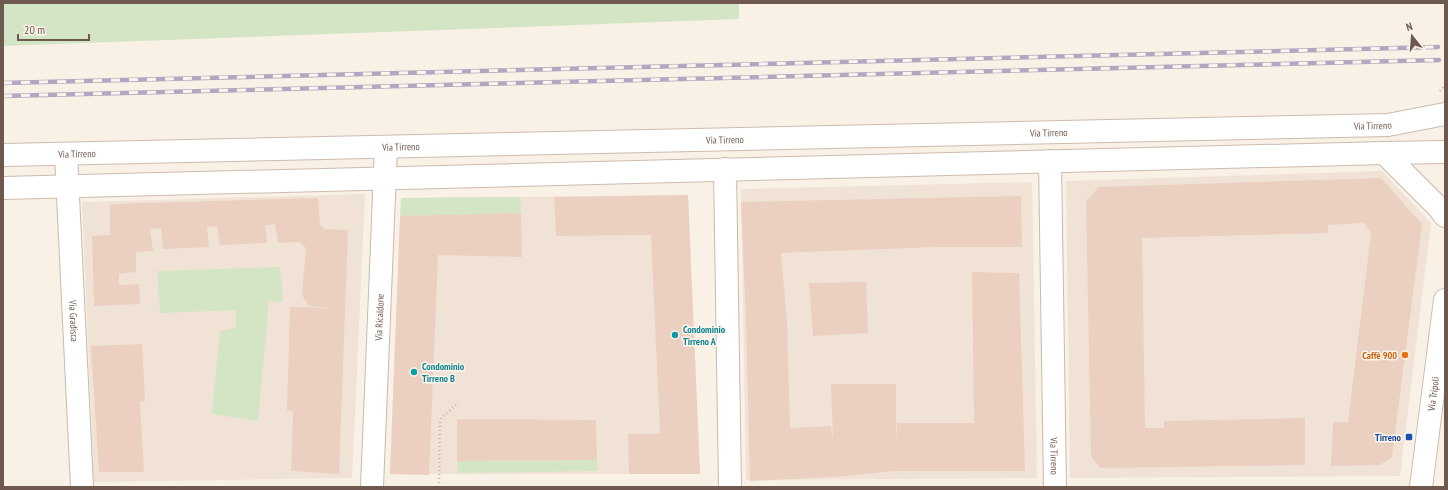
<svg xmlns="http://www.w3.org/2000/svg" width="1448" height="490" font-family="'PT Sans Narrow',sans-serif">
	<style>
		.residential { fill: #f0e3d5 }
		.green { fill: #d4e5c6 }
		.building { fill: #ebd0c1 }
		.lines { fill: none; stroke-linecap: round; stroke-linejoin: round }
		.street-casing { stroke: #c9b9ae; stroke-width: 24 }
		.secondary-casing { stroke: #cdbbaf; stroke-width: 24 }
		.path { stroke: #cfb4a5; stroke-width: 2.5; stroke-dasharray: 1 3; stroke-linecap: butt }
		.street { stroke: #fff; stroke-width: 22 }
		.secondary { stroke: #fff; stroke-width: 22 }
		.rail-casing { stroke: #b4a6c1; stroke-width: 4.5 }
		.rail { stroke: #fcf5ec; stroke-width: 3; stroke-dasharray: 9; stroke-linecap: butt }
		.culture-dot { fill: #0f9aa8; stroke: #fcf5ec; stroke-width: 1.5 }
		.food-dot { fill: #e8710a; stroke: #fcf5ec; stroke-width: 1.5 }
		.transit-dot { fill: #1a4fb4; stroke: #fcf5ec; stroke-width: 1.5 }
		.labels { text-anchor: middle; stroke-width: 3; stroke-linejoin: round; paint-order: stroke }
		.street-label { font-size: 10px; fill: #6f594e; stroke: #fcf5ec }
		.culture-label { font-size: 10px; font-weight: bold; fill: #0d838f; stroke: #fcf5ec; text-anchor: start }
		.food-label { font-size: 10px; font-weight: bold; fill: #c56008; stroke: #fcf5ec; text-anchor: end }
		.transit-label { font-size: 10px; font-weight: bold; fill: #164399; stroke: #fcf5ec; text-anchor: end }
	</style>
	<rect width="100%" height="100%" fill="#f9f1e6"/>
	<!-- residential -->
	<g class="residential">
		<path d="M1382,171l49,52 -31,253 -330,2 -4,-297z"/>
		<path d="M1032,182l5,296 -291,2 -5,-291z"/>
		<path d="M365,194l-13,284 -258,4 -12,-280z"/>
		<path d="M688,195l12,279h-310l11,-276z"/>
	</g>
	<!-- green -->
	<g class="green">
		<path d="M3,3h736v16l-736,27z"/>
		<path d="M520,197l1,16 -121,3 1,-18z"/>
		<path d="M280,267l3,35 -14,-1 -11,120 -46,-7 8,-83 16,-3v-18l-76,3 -3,-42z"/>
		<path d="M597,460v11l-139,2 -1,-12z"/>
	</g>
	<!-- building -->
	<g class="building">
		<path d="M1381,178l41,46 -30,233 -12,8 -49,1 2,-44h15l23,-189 -7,-10 -36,2v8l-186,5 3,190h19v-7l141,-3v47l-205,3 -9,-12 -5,-255 13,-14z"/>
		<path d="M688,195l12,279h-71l-1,-40h32l-9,-199 -95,1 -2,-39z"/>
		<path d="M1021,196l1,51h-87l-154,6 6,68 3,107 41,-2 2,13 -2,-55h65v64l1,-25h77l-2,-151 47,1 6,198h-129l-62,6 -84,4 -4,-161 -5,-118z"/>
		<path d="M318,198l2,27 5,4 23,1 -9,244 -48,-3 2,-60 -6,-1 3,-103 41,1 -22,-2 -7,-11 4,-47 -7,-6 -21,1 -3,-19 -10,2 2,17 -47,2 -3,-19 -10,1 2,20 -46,2 -2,-21 -11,1 3,22 -17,1v20l-17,2v11l20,-1 1,20 -46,2 -2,-70 18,-1v-31z"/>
		<path d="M521,213l1,44 -84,-2 -9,220 -39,-1 10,-258z"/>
		<path d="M866,282l2,51 -55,3 -4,-53z"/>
		<path d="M142,344l3,57 -5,1 4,70h-45l-8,-126z"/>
		<path d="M457,419l139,1 1,40 -140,1z"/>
	</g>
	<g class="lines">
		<!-- street casing -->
		<g class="street-casing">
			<g id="street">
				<path d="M1384,153l54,54 7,9"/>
				<path id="s1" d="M66,154l16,333"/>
				<path id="s2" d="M1050,161l5,326"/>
				<path d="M725,169l5,318"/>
				<path id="s3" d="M372,487l14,-340"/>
			</g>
		</g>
		<!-- secondary casing -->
		<g class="secondary-casing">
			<g id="secondary">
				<path id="s4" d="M3,155l1385,-30 57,-11"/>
				<path d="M3,188l1381,-35 61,-1"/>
				<path id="s5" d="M1421,487l24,-187"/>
			</g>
		</g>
		<!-- path -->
		<g class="path">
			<path d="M1440,91l5,-6"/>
			<path d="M439,487l1,-64 2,-6 14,-12"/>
		</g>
		<!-- street -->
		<use href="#street" class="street"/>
		<!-- secondary -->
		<use href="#secondary" class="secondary"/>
		<!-- rail casing -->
		<g class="rail-casing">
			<g id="rail">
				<path d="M3,83l1435,-36"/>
				<path d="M3,96l1436,-36"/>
			</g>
		</g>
		<!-- rail -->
		<use href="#rail" class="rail"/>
	</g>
	<!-- markers -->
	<g class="culture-dot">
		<circle cx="675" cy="335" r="4"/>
		<circle cx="414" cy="372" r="4"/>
	</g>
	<circle class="food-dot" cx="1405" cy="355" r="4"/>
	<rect class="transit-dot" x="1405" y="433" width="8" height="8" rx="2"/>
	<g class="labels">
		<!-- street labels -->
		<g class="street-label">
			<text dy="4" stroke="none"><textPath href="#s4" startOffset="1370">Via Tirreno</textPath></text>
			<text dy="4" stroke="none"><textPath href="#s4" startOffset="1046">Via Tirreno</textPath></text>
			<text dy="4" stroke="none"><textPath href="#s4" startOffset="722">Via Tirreno</textPath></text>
			<text dy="4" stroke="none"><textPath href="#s4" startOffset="398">Via Tirreno</textPath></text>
			<text dy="4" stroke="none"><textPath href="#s4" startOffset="74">Via Tirreno</textPath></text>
			<text dy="4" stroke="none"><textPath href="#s3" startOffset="170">Via Ricaldone</textPath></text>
			<text dy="4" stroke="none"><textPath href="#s1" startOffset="167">Via Gradisca</textPath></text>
			<text dy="4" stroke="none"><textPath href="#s5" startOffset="94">Via Tripoli</textPath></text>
			<text dy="4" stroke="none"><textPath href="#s2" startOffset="295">Via Tirreno</textPath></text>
		</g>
		<!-- culture labels -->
		<g class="culture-label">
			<text x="683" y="333">Condominio<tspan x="683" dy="12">Tirreno A</tspan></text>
			<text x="422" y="370">Condominio<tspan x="422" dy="12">Tirreno B</tspan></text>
		</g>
		<!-- food labels -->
		<g class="food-label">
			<text x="1397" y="359">Caffè 900</text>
		</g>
		<!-- transit labels -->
		<g class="transit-label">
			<text x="1401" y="441">Tirreno</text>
		</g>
	</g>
	<!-- border -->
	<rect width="1448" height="490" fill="none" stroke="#6f594e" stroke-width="8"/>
	<!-- north arrow -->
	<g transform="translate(1412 36) rotate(343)" stroke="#fcf5ec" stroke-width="3" paint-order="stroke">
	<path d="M0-3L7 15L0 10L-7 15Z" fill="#6f594e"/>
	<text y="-6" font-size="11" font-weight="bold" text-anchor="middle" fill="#6f594e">N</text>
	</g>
	<!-- scale -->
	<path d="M18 34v6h71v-6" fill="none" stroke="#6f594e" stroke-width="2"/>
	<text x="24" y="34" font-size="12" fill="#6f594e" stroke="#fcf5ec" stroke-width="3" paint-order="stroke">20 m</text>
</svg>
